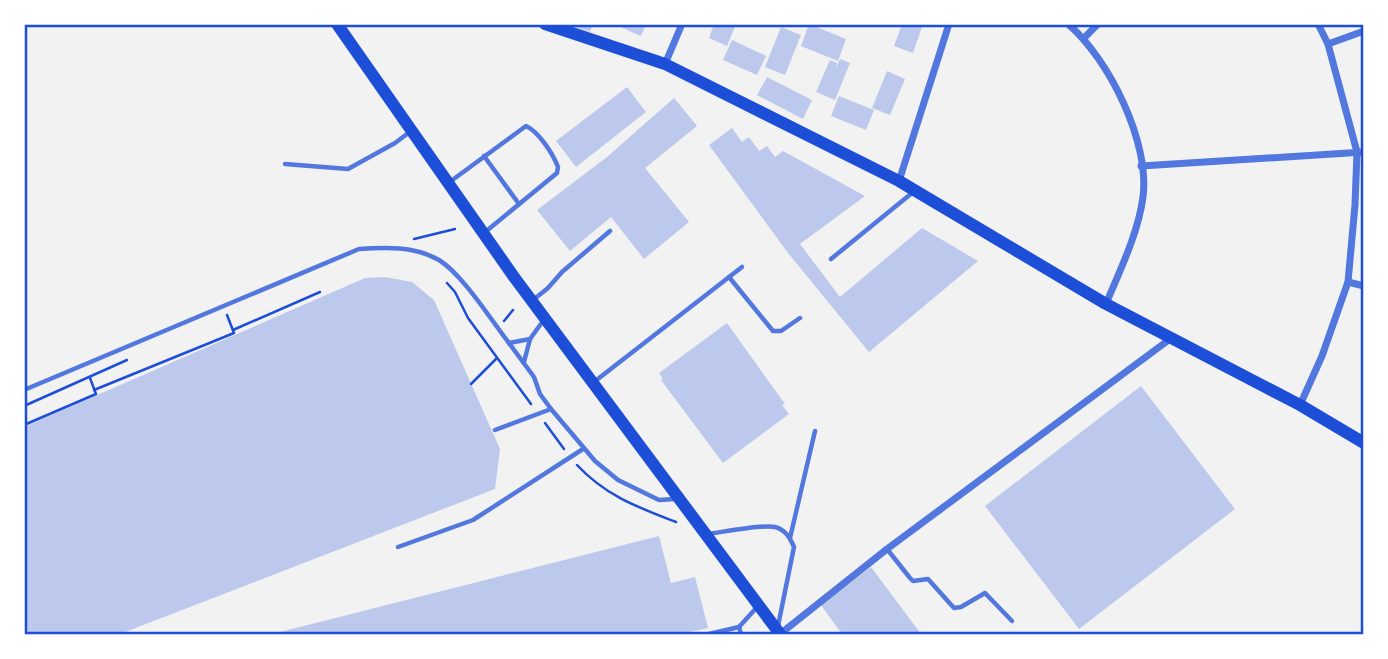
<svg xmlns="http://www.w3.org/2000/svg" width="1388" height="659" font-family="Cabin,sans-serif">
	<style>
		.building { fill: #bdc9ec }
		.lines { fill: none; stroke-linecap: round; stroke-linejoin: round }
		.path { stroke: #1d4ed8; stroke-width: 2.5 }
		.service { stroke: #5277de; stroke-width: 4.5 }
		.minor { stroke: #5277de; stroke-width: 7 }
		.secondary { stroke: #1d4ed8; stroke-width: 12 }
		.neatline { fill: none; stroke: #1d4ed8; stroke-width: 2.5 }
	</style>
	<rect width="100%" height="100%" fill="#f2f2f2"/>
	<!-- building -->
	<g class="building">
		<path d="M568,24h25l-3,8z"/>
		<path d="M613,24h33l-5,12z"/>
		<path d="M714,24h22l-9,22 -18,-8z"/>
		<path d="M809,24l37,15 -8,22 -37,-15z"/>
		<path d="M902,24h21l-10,29 -19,-7z"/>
		<path d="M781,27l20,8 -16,40 -20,-8z"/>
		<path d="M732,40l34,16 -9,19 -34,-15z"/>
		<path d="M840,59l10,4 -15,37 -19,-8 14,-32 7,3 -1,5z"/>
		<path d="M887,71l18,8 -15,36 -18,-7z"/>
		<path d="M767,77l45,23 -9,19 -46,-24z"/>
		<path d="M627,87l19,25 -70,55 -20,-26z"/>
		<path d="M839,96l35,14 -8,20 -35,-14z"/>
		<path d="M674,98l23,28 -52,42 44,54 -45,37 -33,-42 -41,34 -33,-41 70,-53z"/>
		<path d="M732,128l10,14 7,-5 10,14 8,-5 8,11 8,-6 82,45 -65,48 40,53 82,-69 56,33 -109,91 -81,-99 -79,-108z"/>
		<path d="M385,277l27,5 22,18 66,149 -5,40 -375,145h-96v-207l341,-149z"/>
		<path d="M727,323l58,81 -3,1 7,9 -66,49 -62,-83 2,-1 -4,-6z"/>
		<path d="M1141,386l94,123 -156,120 -94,-123z"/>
		<path d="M659,536l12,47 24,-6 13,51 -28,6h-408z"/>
		<path d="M871,567l50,67h-79l-21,-29z"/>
	</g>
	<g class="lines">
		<!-- path -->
		<g class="path">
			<path d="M414,239l41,-10"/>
			<path d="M447,283l8,9 13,26 63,86"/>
			<path d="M504,321l9,-11"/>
			<path d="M233,330l87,-38"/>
			<path d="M471,384l26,-26"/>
			<path d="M94,390l140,-57 -7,-18"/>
			<path d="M24,406l103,-46"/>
			<path d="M545,423l19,26"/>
			<path d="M24,425l72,-31 -6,-16"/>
			<path d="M577,465c29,31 60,42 99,57"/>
		</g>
		<!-- service -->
		<g class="service">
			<path d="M484,156l35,48"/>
			<path d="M285,164l63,5 47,-26 16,-12"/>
			<path d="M451,181l75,-55c13,6 27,28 32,41l-1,6 -73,60"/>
			<path d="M831,259l81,-66"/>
			<path d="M729,277l44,54h8l19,-13"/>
			<path d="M533,300l15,-12 14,-16 48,-41"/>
			<path d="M509,343l25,34 6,17 11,15 44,52 23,19 41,20 16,-1"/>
			<path d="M524,362l6,-23"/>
			<path d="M594,382l148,-115"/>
			<path d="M24,390l335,-141c26,-2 56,-3 80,11 24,15 52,60 70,83l21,-4 13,-18"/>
			<path d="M495,430l56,-21"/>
			<path d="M708,534c15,-2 55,-10 67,-7 11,3 15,11 19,20l-16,79"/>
			<path d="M790,538l25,-107"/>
			<path d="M398,547l75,-27 110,-71"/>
			<path d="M887,549l23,29 3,3 15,-2 26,29 7,-1 24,-14 27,28"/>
			<path d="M739,627l2,7"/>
			<path d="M709,634l30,-7 19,-21"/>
		</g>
		<!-- minor -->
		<g class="minor">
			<path d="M1068,24c41,35 82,118 75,173 -5,37 -23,73 -37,107"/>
			<path d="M1084,38l14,-14"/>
			<path d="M1328,44l36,-13"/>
			<path d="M665,64l17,-40"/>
			<path d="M1141,166l223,-14"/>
			<path d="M899,181l50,-157"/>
			<path d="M1348,282l16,4"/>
			<path d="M1300,405l22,-49 26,-74 7,-77 2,-53 -29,-108 -10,-20"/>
			<path d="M780,634l107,-85 283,-210"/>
		</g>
		<!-- secondary -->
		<g class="secondary">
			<path d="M337,24l177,253 266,357"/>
			<path d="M545,24l120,40 234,117 207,123 194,101 64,38"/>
		</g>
	</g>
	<!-- border -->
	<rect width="1388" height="659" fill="none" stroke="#ffffff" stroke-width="52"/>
	<rect x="26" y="26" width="1336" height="607" class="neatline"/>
</svg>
